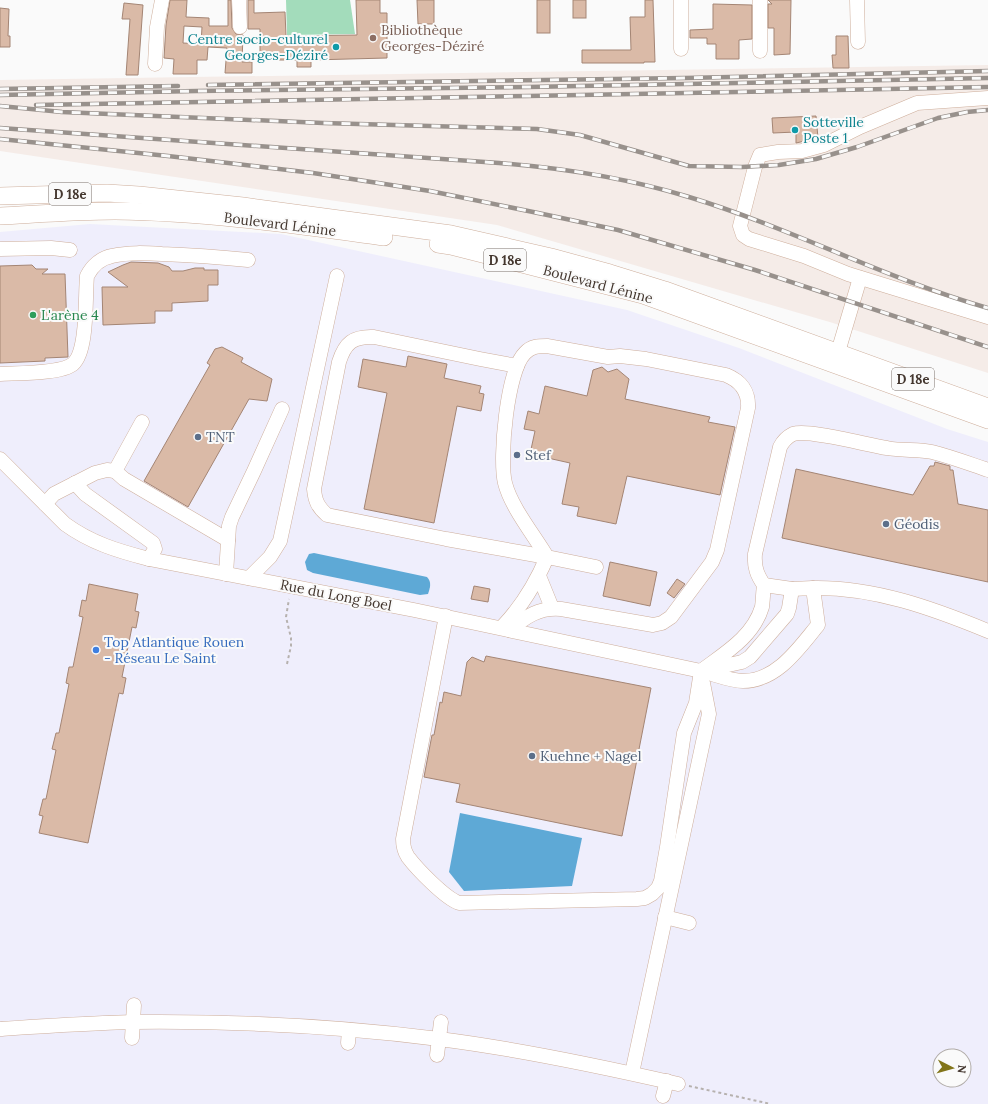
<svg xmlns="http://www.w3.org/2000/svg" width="988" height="1104" font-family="Lora,serif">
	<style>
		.industrial { fill: #efeefc; fill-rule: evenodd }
		.built { fill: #f5ece8 }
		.green { fill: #a3dcbb }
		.water { fill: #5ea9d6 }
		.building { fill: #dabaa7; stroke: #a48574; fill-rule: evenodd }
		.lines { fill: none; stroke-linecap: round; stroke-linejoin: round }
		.minor-casing { stroke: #ceae9b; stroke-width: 15 }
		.major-casing { stroke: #ceae9b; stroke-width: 18 }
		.path { stroke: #b6b1ae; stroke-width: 2; stroke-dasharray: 3 3; stroke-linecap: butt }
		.minor { stroke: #fff; stroke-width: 14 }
		.major { stroke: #fff; stroke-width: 17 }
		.rail-casing { stroke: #98918c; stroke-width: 4.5 }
		.rail { stroke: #fafafa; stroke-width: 3; stroke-dasharray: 9; stroke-linecap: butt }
		.education-dot { fill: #8d6e63; stroke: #fafafa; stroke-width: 1.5 }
		.culture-dot { fill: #0f9aa8; stroke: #fafafa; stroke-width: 1.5 }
		.leisure-dot { fill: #2e9e5b; stroke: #fafafa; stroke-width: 1.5 }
		.service-dot { fill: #5c6f8a; stroke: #fafafa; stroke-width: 1.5 }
		.shop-dot { fill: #3f7fe0; stroke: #fafafa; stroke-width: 1.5 }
		.labels { text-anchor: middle; stroke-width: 4; stroke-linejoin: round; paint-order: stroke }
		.shield { fill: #fafafa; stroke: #7a716b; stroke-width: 1 }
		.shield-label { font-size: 13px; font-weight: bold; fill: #43362e }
		.education-label { font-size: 14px; fill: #785e54; stroke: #fafafa; text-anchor: start }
		.culture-label { font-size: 14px; fill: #0d838f; stroke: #fafafa; text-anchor: end }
		.street-label { font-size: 14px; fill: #43362e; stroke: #fafafa }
		.leisure-label { font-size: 14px; fill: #27864d; stroke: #fafafa; text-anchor: start }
		.service-label { font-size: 14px; fill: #4e5e75; stroke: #fafafa; text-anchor: start }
		.shop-label { font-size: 14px; fill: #366cbe; stroke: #fafafa; text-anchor: start }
	</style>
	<rect width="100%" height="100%" fill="#fafafa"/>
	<!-- industrial -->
	<path class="industrial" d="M90,224l191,10 346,76 112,38 208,81 41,13v662h-988v-872zM940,1056h24v24h-24z"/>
	<!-- built -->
	<path class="built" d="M988,65v308l-155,-50 -336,-98 -497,-74v-71z"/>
	<!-- green -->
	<path class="green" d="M286,0h64l5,34 -68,1z"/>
	<!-- water -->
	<g class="water">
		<path d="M314,553l113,24c5,5 3,11 1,17l-8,1 -107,-22 -6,-3 -2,-8 4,-8z"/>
		<path d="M460,813l122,25 -10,48 -108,5 -15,-19z"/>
	</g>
	<!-- building -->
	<g class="building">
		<path d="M170,0h17l-1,17 23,1v8h19v-26h3l1,28 4,6 7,1 -1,27h10v11h-27l2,-25 -19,-1 -1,13h-10v14h-24l1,-15 -10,-1 2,-33zM184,26l18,1 -1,17 -18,-1z"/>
		<path d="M248,0h6v13l31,-1 1,24 71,-1 -1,-35h24v13h7v45l-76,2v7h-14v-7h-37v-31h-12z"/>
		<path d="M417,0h17v24h-16z"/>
		<rect x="537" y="0" width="13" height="33"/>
		<rect x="573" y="0" width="13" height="18"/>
		<path d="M645,0h8l2,62h-11v1h-62v-13h49l-1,-33h15z"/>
		<path d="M768,0h23l-1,54 -16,1v-27h-6v-24h4z"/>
		<path d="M124,3l19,2 -5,70h-12l4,-56h-8z"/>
		<path d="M713,4l39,1v34l-13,1v19h-23v-15h-9v-6h-17v-8l23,-1z"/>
		<path d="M0,8l9,1 -1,27h2v11h-10z"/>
		<path d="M836,36h12l1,32h-16l-1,-13h4z"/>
		<path d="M816,116l2,22 -22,5v-11l-23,1 -1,-15z"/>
		<path d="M131,262l27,1 11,4 3,4h11l12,-3h9v2h14v15h-10v16l-36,2v8h-17v12l-52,2 -1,-38h26l-20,-15 15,-7z"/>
		<path d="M32,265l4,4h12l-6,5h23l3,83 -23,1v3l-45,2v-97z"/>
		<path d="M222,347l21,11 -2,4 31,17 -5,22 -18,-2 -61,108 -44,-26 66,-116 -3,-2 8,-14z"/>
		<path d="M408,356l39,8 -3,14 37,8 -2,7 5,1 -3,17 -24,-5 -23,117 -70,-14 23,-116 -29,-6 5,-28 43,8z"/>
		<path d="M602,367l6,5 9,-3 12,10 -4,20 85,18 -2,5 27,5 -15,68 -93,-19 -11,48 -39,-8 2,-9 -17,-3 8,-41 -40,-9 5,-23 -11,-2 4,-18 11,3 6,-28 42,10 6,-26z"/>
		<path d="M935,462l15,4v4h3l5,34 30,6v72l-206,-44 14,-69 117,26 17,-29h4z"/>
		<path d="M610,562l47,10 -7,34 -47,-10z"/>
		<path d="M677,579l8,5 -11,14 -7,-5z"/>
		<path d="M89,584l49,10 -3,17 4,1 -3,16 -4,-1 -10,50 4,1 -3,16 -4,-1 -31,150 -49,-10 4,-17 -4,-1 4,-16h3l10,-49 -4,-1 4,-16h3l10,-49 -3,-1 3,-16h4l10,-50 -4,-1 3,-16 4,1z"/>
		<path d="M474,586l16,3 -2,13 -17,-3z"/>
		<path d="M486,656l165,32 -29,148 -166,-34 4,-18 -36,-7 8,-42h2l6,-33 2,1 2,-11 17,4 6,-34 5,-5 12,5z"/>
	</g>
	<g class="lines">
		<!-- minor casing -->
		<g class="minor-casing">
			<g id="minor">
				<path d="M239,0l1,27"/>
				<path d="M681,0v49"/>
				<path d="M760,0v51"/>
				<path d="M857,0l1,42"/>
				<path d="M155,64l2,-37 5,-27"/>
				<path d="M988,98l-71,5 -57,24 -36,18 -22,6 -24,1 -18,3 -5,12 -15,59 3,9 6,4 55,17 44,18 140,43"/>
				<path d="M0,249l51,-1 19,2"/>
				<path d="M838,352l22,-74"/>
				<path d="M0,374c16,-1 61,0 73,-10 15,-13 12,-67 14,-88 5,-10 14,-18 25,-20 16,-4 34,-3 50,-2 29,1 57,3 86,6"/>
				<path d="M0,459l65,65c26,19 53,27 84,35l265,51 287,61c13,3 29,10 42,10 34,0 56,-33 75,-56l-5,-37 -21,1 -28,-4"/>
				<path d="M115,471l9,8 104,61"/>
				<path d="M75,483l10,11 68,49 2,6 -6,10"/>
				<path d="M45,504l9,-10 41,-21 12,-3 8,1 27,-49"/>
				<path d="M226,574l3,-48 3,-9 22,-46 28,-62"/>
				<path d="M539,576l13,32"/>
				<path d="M249,578l21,-21 10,-16 57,-265"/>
				<path d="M813,588c61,-1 119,20 175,43"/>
				<path d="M792,589l-3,19 -2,6 -37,43 -8,5 -41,9c24,-18 52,-34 61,-64 1,-7 1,-15 2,-22 -7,-10 -10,-18 -9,-31l25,-107c3,-6 7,-10 13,-13 16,-5 74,11 94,14 15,3 31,1 45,4 20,5 38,12 56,18"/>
				<path d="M446,616l-43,223c0,6 1,12 5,18 9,12 37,41 51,46l178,-4 8,-1 7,-4 6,-6 3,-7 6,-34 17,-114 12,-30 5,-32"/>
				<path d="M503,626c20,-21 33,-43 44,-69l-101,-18 -119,-24c-9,-8 -12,-14 -13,-26l25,-127c6,-19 14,-26 35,-25l106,22 37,7"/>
				<path d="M509,630c17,-13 30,-23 52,-21l92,16 9,-2 9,-6 41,-55 5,-12 31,-142c1,-16 -7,-27 -22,-33l-80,-16 -26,-3 -12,1 -61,-11c-8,0 -16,0 -22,7 -18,17 -26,106 -20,130 6,24 29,52 42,74l49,10"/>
				<path d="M665,917l24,6"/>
				<path d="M0,1029c45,-3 89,-6 134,-7 101,-1 204,4 305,17 80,10 160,27 239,45"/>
				<path d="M132,1038l2,-33"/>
				<path d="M348,1043l1,-13"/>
				<path d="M437,1055l4,-33"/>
				<path d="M632,1073l77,-359 -6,-31"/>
				<path d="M663,1096l4,-15"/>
			</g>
		</g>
		<!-- major casing -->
		<g class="major-casing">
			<g id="major">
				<path d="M0,196l107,-3 32,2 104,11 208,28 100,23 59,16 55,17 323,117"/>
				<path d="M0,216c38,-2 77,-5 115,-5 91,1 180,14 269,26"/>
				<path d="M438,244l13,2 192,49 345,125"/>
			</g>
		</g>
		<!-- path -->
		<g class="path">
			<path d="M287,664l4,-18v-8l-5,-21 3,-18"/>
			<path d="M689,1086l82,18"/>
		</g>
		<!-- minor -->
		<use href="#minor" class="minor"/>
		<!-- major -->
		<use href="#major" class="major"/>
		<!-- rail casing -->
		<g class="rail-casing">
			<g id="rail">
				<path d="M208,85l477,-7 303,-7"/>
				<path d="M0,89l178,-3"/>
				<path d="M0,95l197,-4 331,-4 460,-9"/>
				<path d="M36,105l492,-9 460,-9"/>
				<path d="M0,106l62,6 261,11 214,6 43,6 109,31 53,1 37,-2 37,-6 41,-12 81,-29 29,-6 21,-2"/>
				<path d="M0,128l499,35c65,5 128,15 190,34 102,31 197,82 299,111"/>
				<path d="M0,139l168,17 145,17 117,18 108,22 80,17 137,40 233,77"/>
			</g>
		</g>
		<!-- rail -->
		<use href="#rail" class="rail"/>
	</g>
	<!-- markers -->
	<circle class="education-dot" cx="373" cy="38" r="4"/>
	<g class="culture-dot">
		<circle cx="336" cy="47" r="4"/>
		<circle cx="795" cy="130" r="4"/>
	</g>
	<circle class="leisure-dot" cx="33" cy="315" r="4"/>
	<g class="service-dot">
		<circle cx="198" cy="437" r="4"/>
		<circle cx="517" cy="455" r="4"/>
		<circle cx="886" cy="524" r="4"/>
		<circle cx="532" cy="756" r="4"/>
	</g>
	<circle class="shop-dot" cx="96" cy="650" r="4"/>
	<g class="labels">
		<!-- shield labels -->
		<g class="shield">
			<rect x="49" y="183" width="42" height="22" rx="3"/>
			<rect x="484" y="249" width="42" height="22" rx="3"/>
			<rect x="892" y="368" width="42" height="22" rx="3"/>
		</g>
		<g class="shield-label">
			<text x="70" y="199">D 18e</text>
			<text x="505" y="265">D 18e</text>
			<text x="913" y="384">D 18e</text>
		</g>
		<!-- education labels -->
		<g class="education-label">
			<text x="381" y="35">Bibliothèque<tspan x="381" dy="16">Georges-Déziré</tspan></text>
		</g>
		<!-- culture labels -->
		<g class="culture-label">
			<text x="328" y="44">Centre socio-culturel<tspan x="328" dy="16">Georges-Déziré</tspan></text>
			<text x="803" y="127" text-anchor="start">Sotteville<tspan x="803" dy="16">Poste 1</tspan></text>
		</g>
		<!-- street labels -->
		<g class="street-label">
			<text transform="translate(280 224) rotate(7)" y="5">Boulevard Lénine</text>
			<text transform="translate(598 284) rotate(15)" y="5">Boulevard Lénine</text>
			<text transform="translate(336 595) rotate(11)" y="5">Rue du Long Boel</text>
		</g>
		<!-- leisure labels -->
		<g class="leisure-label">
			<text x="41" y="320">L'arène 4</text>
		</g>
		<!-- service labels -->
		<g class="service-label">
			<text x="206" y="442">TNT</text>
			<text x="525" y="460">Stef</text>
			<text x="894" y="529">Géodis</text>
			<text x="540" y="761">Kuehne + Nagel</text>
		</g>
		<!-- shop labels -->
		<g class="shop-label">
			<text x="104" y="647">Top Atlantique Rouen<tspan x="104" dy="16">- Réseau Le Saint</tspan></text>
		</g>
	</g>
	<!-- north arrow -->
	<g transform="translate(952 1068) rotate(96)"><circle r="19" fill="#fafafa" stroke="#b1aca8"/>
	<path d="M0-3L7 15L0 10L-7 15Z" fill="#827519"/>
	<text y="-6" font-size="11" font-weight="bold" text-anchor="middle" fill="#43362e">N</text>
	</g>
</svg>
